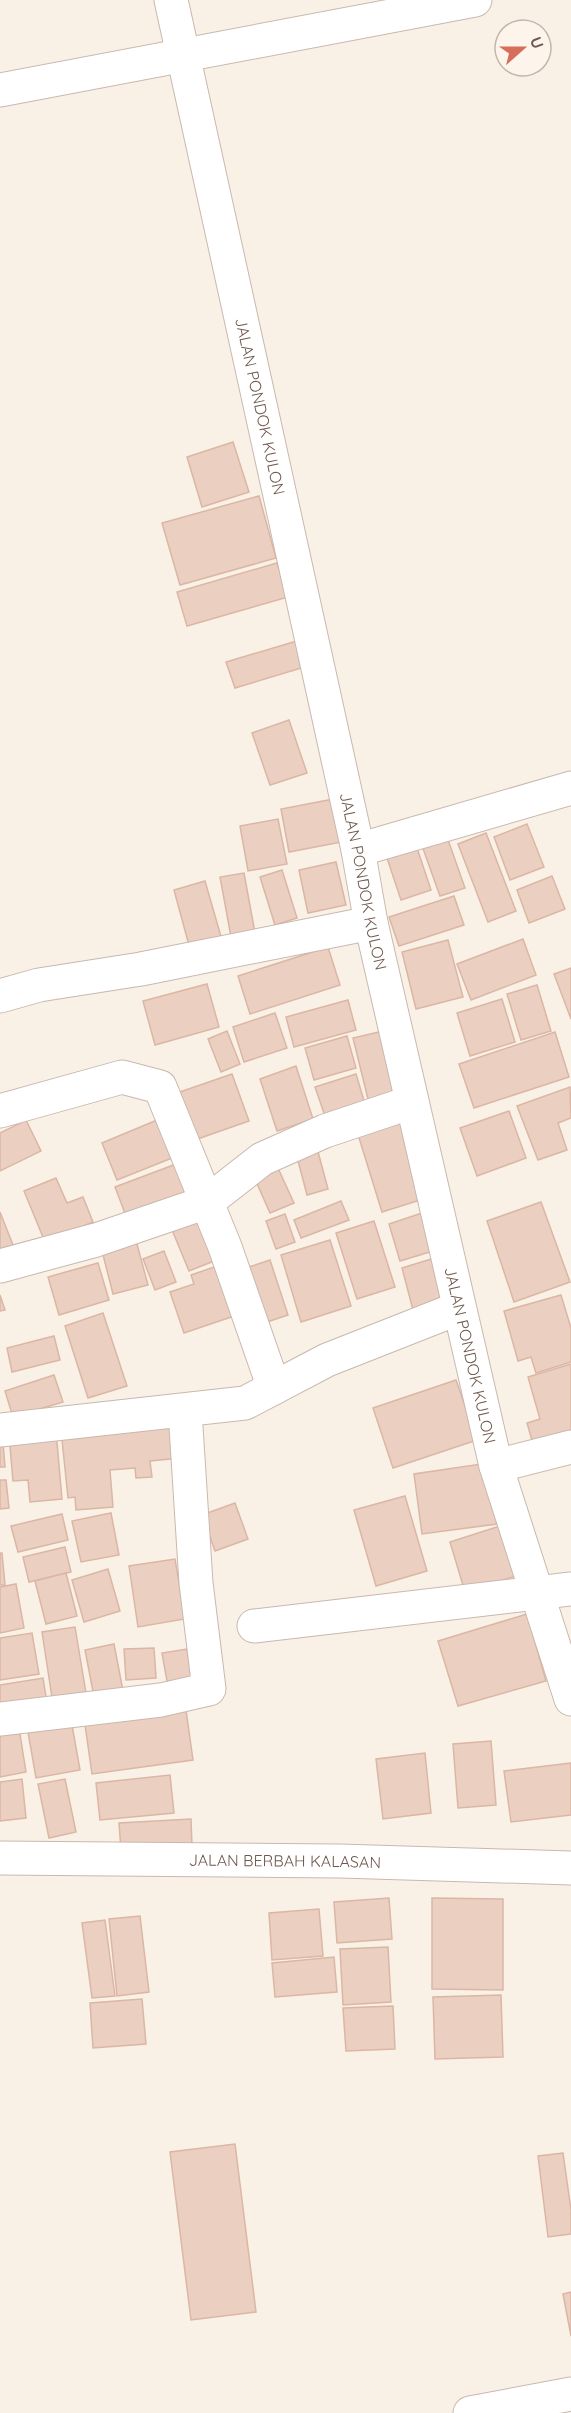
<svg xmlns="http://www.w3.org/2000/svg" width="571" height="2413" font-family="Quicksand,sans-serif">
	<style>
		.building { fill: #ebcfc1; stroke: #dcb6a4; stroke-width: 1.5 }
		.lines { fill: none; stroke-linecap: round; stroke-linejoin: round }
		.minor-casing { stroke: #c9b8ae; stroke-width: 35 }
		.minor { stroke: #fff; stroke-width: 33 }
		.labels { text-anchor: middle; stroke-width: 4.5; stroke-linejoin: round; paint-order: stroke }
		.street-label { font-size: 16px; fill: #6f584e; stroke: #fdf5ec }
	</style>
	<rect width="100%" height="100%" fill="#f9f1e6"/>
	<!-- building -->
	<g class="building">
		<path d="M233,442l16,50 -47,15 -15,-50z"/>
		<path d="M259,496l17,62 -96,27 -18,-62z"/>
		<path d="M277,563l11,34 -101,29 -10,-34z"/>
		<path d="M300,640l8,26 -73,22 -9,-26z"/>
		<path d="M289,720l18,53 -37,12 -18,-52z"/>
		<path d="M339,798l8,43 -58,11 -8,-43z"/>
		<path d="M278,819l9,45 -39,7 -8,-45z"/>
		<path d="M527,824l17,43 -34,13 -16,-43z"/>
		<path d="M486,833l30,78 -28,11 -30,-78z"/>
		<path d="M446,834l19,54 -25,8 -19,-53z"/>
		<path d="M417,848l14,42 -30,10 -14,-42z"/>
		<path d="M336,862l10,43 -38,8 -9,-43z"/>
		<path d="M282,870l15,48 -22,7 -15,-48z"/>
		<path d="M244,873l11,60 -24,4 -11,-60z"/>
		<path d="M552,876l13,33 -36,14 -12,-33z"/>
		<path d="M205,881l17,59 -32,9 -16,-59z"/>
		<path d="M454,896l10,29 -65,21 -10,-29z"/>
		<path d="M523,939l13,36 -65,25 -14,-36z"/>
		<path d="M448,940l15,57 -47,12 -14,-57z"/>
		<path d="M328,947l12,38 -90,29 -12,-38z"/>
		<path d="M571,968v51l-17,-45z"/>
		<path d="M207,984l12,43 -64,18 -12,-44z"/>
		<path d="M537,985l14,46 -30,9 -14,-46z"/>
		<path d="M502,999l13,43 -45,14 -13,-43z"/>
		<path d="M348,1000l8,30 -62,17 -8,-30z"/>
		<path d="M275,1013l12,35 -43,14 -11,-35z"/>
		<path d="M392,1029l15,65 -38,9 -16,-65z"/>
		<path d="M227,1031l13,33 -19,8 -13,-33z"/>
		<path d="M555,1032l14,45 -95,31 -15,-44z"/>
		<path d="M347,1036l9,32 -42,12 -9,-32z"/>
		<path d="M296,1066l17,53 -36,12 -17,-52z"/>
		<path d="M232,1074l17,47 -60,21 -15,-48z"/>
		<path d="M356,1074l9,30 -40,12 -10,-29z"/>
		<path d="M570,1087l1,31 -13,5 9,27 -29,10 -21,-54z"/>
		<path d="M406,1109l27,87 -51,16 -27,-87z"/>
		<path d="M509,1111l17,47 -49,18 -17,-48z"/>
		<path d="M26,1120l15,31 -41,20v-38z"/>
		<path d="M157,1120l15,38 -55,22 -15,-37z"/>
		<path d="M317,1148l11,41 -21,6 -11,-42z"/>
		<path d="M176,1164l14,36 -61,24 -14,-37z"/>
		<path d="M278,1168l16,35 -24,10 -15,-34z"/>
		<path d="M56,1178l11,25 16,-6 10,25 -48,20 -21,-51z"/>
		<path d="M341,1201l8,19 -48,18 -7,-18z"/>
		<path d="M541,1202l29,80 -56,20 -27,-81z"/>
		<path d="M431,1210l12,38 -43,13 -11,-37z"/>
		<path d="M204,1211l20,46 -35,14 -19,-46z"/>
		<path d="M0,1212l15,38 -15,5z"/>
		<path d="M285,1214l10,28 -19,7 -10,-28z"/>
		<path d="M374,1221l21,66 -38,12 -21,-66z"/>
		<path d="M134,1233l14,52 -35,9 -13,-51z"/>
		<path d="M330,1240l21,66 -50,16 -20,-67z"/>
		<path d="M164,1251l12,31 -21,8 -12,-31z"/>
		<path d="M441,1256l11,40 -39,14 -11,-42z"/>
		<path d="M270,1260l18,55 -21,7 -18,-55z"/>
		<path d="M98,1263l11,37 -50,15 -11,-38z"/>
		<path d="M226,1263l17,50 -59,20 -14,-41 24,-8 -3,-9z"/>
		<path d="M0,1295l5,15 -5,1z"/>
		<path d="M561,1295l10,33v34l-35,11 -5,-16 -13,4 -14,-50z"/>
		<path d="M103,1313l24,73 -39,12 -23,-72z"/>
		<path d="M54,1336l6,24 -48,12 -5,-24z"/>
		<path d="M571,1364v73l-37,10 -7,-24 13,-4 -12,-42z"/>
		<path d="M54,1375l9,27 -50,15 -8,-26z"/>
		<path d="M456,1380l21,60 -84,28 -20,-60z"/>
		<path d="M176,1419l4,39 -30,3 2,16 -16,1 -1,-10 -25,2 3,37 -37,3 -1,-13 -7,1 -7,-68z"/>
		<path d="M56,1431l6,68 -32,3 -2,-22 -15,1 -4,-46z"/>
		<path d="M0,1443h3l2,24h-5z"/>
		<path d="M488,1463l9,61 -75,10 -8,-60z"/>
		<path d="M0,1480h6l3,28 -9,1z"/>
		<path d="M405,1496l22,75 -51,15 -22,-76z"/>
		<path d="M235,1503l13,36 -33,12 -13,-36z"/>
		<path d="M111,1513l8,42 -38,7 -9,-41z"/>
		<path d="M62,1514l6,26 -50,12 -7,-26z"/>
		<path d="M500,1526l16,50 -51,16 -15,-50z"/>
		<path d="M65,1547l6,25 -42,10 -6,-25z"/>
		<path d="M0,1553h2l3,32h-5z"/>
		<path d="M175,1559l10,60 -47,8 -9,-61z"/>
		<path d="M108,1569l12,42 -36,11 -12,-42z"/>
		<path d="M66,1573l11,43 -31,8 -11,-43z"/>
		<path d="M16,1584l8,44 -24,5v-46z"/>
		<path d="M527,1614l19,67 -88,25 -20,-65z"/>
		<path d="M75,1627l12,72 -34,5 -11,-72z"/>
		<path d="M32,1633l7,41 -39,6v-42z"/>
		<path d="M114,1644l10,52 -29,6 -10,-52z"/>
		<path d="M154,1648l2,30 -30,2 -2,-31z"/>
		<path d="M187,1649l6,34 -25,4 -6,-34z"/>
		<path d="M43,1678l4,25 -47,5v-23z"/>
		<path d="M185,1703l8,57 -101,14 -8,-56z"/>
		<path d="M72,1725l8,45 -44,8 -8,-46z"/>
		<path d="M19,1728l7,44 -26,5v-46z"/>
		<path d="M491,1741l5,64 -38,3 -5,-64z"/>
		<path d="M425,1753l6,60 -48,6 -7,-60z"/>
		<path d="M571,1763v52l-60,7 -7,-51z"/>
		<path d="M170,1775l4,38 -74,7 -4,-37z"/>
		<path d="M22,1779l4,39 -26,3v-39z"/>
		<path d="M65,1779l11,53 -27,6 -11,-54z"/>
		<path d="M191,1819l1,27 -71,4 -2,-27z"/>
		<path d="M389,1898l3,41 -55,4 -3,-41z"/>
		<path d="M432,1898l71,1v91l-71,-1z"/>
		<path d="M319,1909l4,47 -51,4 -3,-47z"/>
		<path d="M140,1916l9,76 -32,4 -8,-77z"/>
		<path d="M105,1920l10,76 -23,2 -10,-75z"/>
		<path d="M388,1947l3,55 -48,3 -3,-56z"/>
		<path d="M334,1957l3,35 -62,5 -3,-34z"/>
		<path d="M501,1995l2,62 -68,2 -2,-62z"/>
		<path d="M142,1999l4,45 -53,4 -3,-45z"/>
		<path d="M393,2006l2,43 -49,2 -3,-43z"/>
		<path d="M235,2144l21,168 -65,8 -21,-168z"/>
		<path d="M563,2153l8,57v24l-23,3 -10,-81z"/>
		<path d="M571,2292v44l-8,-42z"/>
	</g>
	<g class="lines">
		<!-- minor casing -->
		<g class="minor-casing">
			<g id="minor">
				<path id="s1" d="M171,0l187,850 13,73 125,543 75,233"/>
				<path d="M0,90l475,-90"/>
				<path d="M358,850l213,-62"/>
				<path d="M0,996l39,-11 102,-16 230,-46"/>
				<path d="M0,1111l122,-34 38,10 65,160 49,141"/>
				<path d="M0,1266l96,-26 111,-38 55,-43 63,-28 87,-29"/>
				<path d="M0,1430l245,-27 82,-43 132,-52"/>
				<path d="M496,1466l75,-19"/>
				<path d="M254,1626l317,-37"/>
				<path d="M0,1719l161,-19 48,-11 -13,-106 -11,-172"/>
				<path id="s2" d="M0,1858l340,3 231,7"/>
				<path d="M470,2413l101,-19"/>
			</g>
		</g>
		<!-- minor -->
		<use href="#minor" class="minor"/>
	</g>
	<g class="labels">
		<!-- street labels -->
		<g class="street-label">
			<text dy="6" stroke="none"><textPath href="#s1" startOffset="416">JALAN PONDOK KULON</textPath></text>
			<text dy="6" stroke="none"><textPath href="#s1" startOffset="902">JALAN PONDOK KULON</textPath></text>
			<text dy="6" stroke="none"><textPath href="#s1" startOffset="1388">JALAN PONDOK KULON</textPath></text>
			<text dy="6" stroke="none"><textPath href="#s2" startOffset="285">JALAN BERBAH KALASAN</textPath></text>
		</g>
	</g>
	<!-- north arrow -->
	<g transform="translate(523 48) rotate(69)"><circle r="28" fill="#fdf5ec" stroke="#c4b6ad" stroke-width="1.5"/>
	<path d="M0-4.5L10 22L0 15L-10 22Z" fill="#d56e5a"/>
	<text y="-9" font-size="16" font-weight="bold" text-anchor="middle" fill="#6f584e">U</text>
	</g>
</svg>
